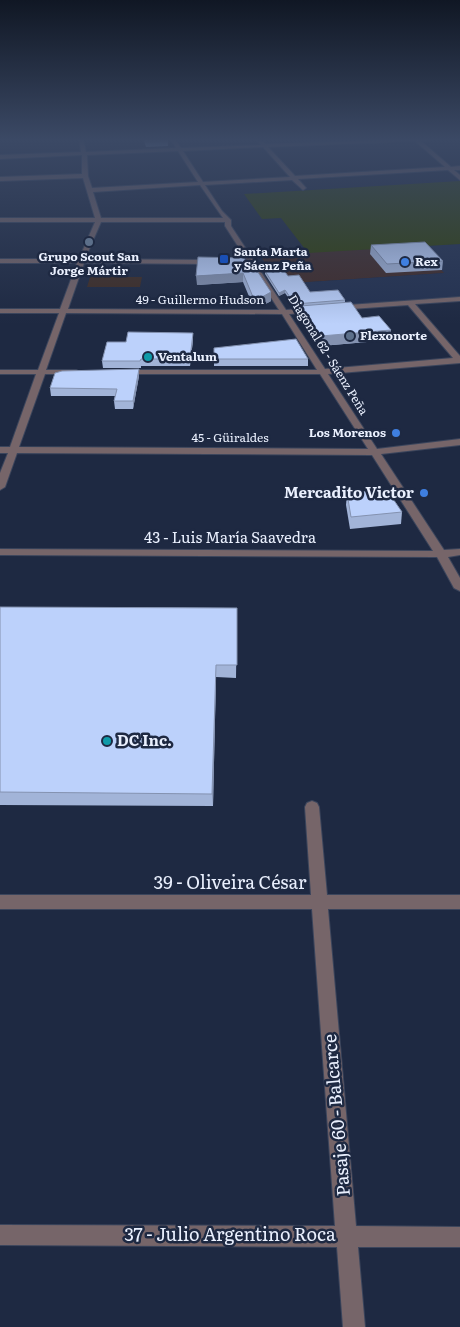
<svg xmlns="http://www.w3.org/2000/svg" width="460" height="1327" font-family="Literata,serif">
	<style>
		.commercial { fill: #402c2a }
		.built { fill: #233150 }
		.education { fill: #3f2d25 }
		.green { fill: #31400b }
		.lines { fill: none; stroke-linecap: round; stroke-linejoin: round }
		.minor-casing { stroke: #3b455c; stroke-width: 2 }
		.minor { fill: #766569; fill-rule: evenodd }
		.wall { fill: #a2b4d8 }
		.shaded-wall { fill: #8492b0 }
		.building { fill: #bcd1fb; stroke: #8492b0 }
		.service-dot { fill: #5c6f8a; stroke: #1e2942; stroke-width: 2 }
		.transit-dot { fill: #1a4fb4; stroke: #1e2942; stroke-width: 2 }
		.shop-dot { fill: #3f7fe0; stroke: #1e2942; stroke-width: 2 }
		.culture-dot { fill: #0f9aa8; stroke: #1e2942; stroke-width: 2 }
		.labels { text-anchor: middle; stroke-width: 5; stroke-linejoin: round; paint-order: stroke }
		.far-poi-label { font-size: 12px; font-weight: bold; fill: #eaf0fe; stroke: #1e2942; text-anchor: start }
		.far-street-label { font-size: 12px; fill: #eaf0fe; stroke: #1e2942 }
		.poi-label { font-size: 15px; font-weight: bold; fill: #eaf0fe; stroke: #1e2942; text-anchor: end }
		.street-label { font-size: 15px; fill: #eaf0fe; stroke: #1e2942 }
		.near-street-label { font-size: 18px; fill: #eaf0fe; stroke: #1e2942 }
	</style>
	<rect width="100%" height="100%" fill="#1e2942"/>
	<!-- commercial -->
	<path class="commercial" d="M420,246l25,27 -166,11 -19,-29z"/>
	<!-- built -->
	<path class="built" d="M460,244v53l-160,12 -5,-2 -16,-23 165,-11 -24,-27z"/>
	<!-- education -->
	<path class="education" d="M90,277h52l-2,10h-53z"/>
	<!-- green -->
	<path class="green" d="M460,181v63l-152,9 -27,-35 -19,1 -18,-25z"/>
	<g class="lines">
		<!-- minor casing -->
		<g class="minor-casing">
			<g id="minor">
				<path d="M79,138h4l3,14 90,-4 -6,-10h4l7,10 80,-3 -2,-3 2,-1 5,3 187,-6 -32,3 30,26 9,-1v4h-6l6,5v5l-12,-10 -150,9 8,9 -3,2 -11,-10 -87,5 17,26 9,9v6l55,84 31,-2 4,2 -4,2 -28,2 36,55 128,-11 -45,-53 -71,5h-3v-4l126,-9v4l-45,3 45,52v7l-132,11 49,75 83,-10v6l-79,9 63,96 16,-1v6l-12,2 12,21v13l-6,-3 -17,-31 -437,-2v-6l433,2 -61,-96 -355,-2 -12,34 -5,3v-17l8,-20h-8v-6h10l26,-73h-36v-4h38l21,-57h-59v-4h60l17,-46h-77v-4h79l16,-37h-95v-4h95l-12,-40 -83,3v-4l82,-3v-19l-82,4v-4l81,-3zM415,141l30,26 -150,9 -27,-29zM263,147l27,30 -87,5 -20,-31zM178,151l20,31 -106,6 -4,-12 -1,-21zM200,185l23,33h-122l-8,-26zM101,222h124v4l54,84 -211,-1 16,-46 130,1 3,-2 -3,-2 -129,-1zM66,313l216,1 35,56h-194l-4,2 4,2h197l48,75 -349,-2 26,-73h31l4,-2 -4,-2h-30z"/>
				<path d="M312,801l5,2 2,4 8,88h133v14h-132l28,317 104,1v20h-102l7,80h-22l-6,-80 -337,-2v-20l335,1 -23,-317h-312v-14h311l-6,-88 2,-4z"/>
			</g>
		</g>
		<!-- minor -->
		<use href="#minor" class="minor"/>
	</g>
	<!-- wall -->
	<g class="wall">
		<path d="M143,138h23l2,3v5l-22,1z"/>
		<path d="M371,245l72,16 -1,9 -56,3 -16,-19z"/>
		<path d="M249,267l22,25v9l-9,5h-9l-10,-24 -46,3z"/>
		<path d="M265,271l23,5 22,16 35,8v2l17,16 28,22 -69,6 -21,-31v-8h-5l-10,-14 -6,3 -14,-22z"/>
		<path d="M193,333v7l-3,26h-49v2h-38l-1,-7 24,-19z"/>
		<path d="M214,348l94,11v7h-94z"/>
		<path d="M139,376l-6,33h-18l-1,-8 1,-5h-64l-1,-8z"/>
		<path d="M347,493l55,19 -1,12 -51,5 -4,-24z"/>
		<path d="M0,607l237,1 -1,70 -20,-1 -3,129 -213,-1z"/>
	</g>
	<!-- shaded-wall -->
	<g class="shaded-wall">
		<path d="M243,273v9l-46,3 -1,-9z"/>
		<path d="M285,290v3l-6,3v-3z"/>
		<path d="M271,292v9l-9,5v-9z"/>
		<path d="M391,330l-1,10 -69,6v-10z"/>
		<path d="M193,333v7l-3,26v-7z"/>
		<path d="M139,369v7l-6,33v-8z"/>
		<path d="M216,665v12l-3,129 -1,-12z"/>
	</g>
	<!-- building -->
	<g class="building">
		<path d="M144,138h22l2,3 -22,1z"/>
		<path d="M425,242l18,19 -56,3 -16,-19z"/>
		<path d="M198,257l46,1 5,9 5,-1 17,26 -9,5h-9l-10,-24 -47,3z"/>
		<path d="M283,269l5,7 11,-1 11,17 28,-2 7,10 -50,4 -10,-14 -6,3 -14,-22z"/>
		<path d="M351,302l11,16 17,-2 12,14 -70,6 -21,-30z"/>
		<path d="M128,332l65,1 -3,26h-49l-1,2h-38l5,-19h19z"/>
		<path d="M296,339l12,20h-94v-11z"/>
		<path d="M139,369l-6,32h-19l3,-12 -67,-1 5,-15 7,-2z"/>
		<path d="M387,490l15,22 -51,5 -4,-24z"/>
		<path d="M0,607l237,1v57h-21l-4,129 -212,-2z"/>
	</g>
	<!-- sky -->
	<linearGradient id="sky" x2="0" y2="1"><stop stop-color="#101724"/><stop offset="0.43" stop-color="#3b4965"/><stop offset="1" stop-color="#3b4965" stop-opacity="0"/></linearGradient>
	<rect width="460" height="324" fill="url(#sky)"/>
	<!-- markers -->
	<g class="service-dot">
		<circle cx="89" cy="242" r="5"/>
		<circle cx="350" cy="336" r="5"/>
	</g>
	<rect class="transit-dot" x="219" y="254" width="10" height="10" rx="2.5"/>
	<g class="shop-dot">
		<circle cx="405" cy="262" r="5"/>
		<circle cx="396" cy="433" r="5"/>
		<circle cx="424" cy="493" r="5"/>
	</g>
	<g class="culture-dot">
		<circle cx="148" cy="357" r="5"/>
		<circle cx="107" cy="741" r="5"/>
	</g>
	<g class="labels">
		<!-- far-poi labels -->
		<g class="far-poi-label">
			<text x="234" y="256">Santa Marta<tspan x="234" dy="14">y Sáenz Peña</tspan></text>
			<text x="89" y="261" text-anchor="middle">Grupo Scout San<tspan x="89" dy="14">Jorge Mártir</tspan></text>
			<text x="415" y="266">Rex</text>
			<text x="360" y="340">Flexonorte</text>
			<text x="158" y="361">Ventalum</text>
			<text x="386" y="437" text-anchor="end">Los Morenos</text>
		</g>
		<!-- far-street labels -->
		<g class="far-street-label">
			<text x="200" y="304">49 - Guillermo Hudson</text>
			<text transform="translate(328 355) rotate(58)" y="4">Diagonal 62 - Sáenz Peña</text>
			<text x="230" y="442">45 - Güiraldes</text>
		</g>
		<!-- poi labels -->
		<g class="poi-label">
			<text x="414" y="498">Mercadito Victor</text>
			<text x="117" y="746" text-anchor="start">DC Inc.</text>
		</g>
		<!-- street labels -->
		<g class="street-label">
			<text x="230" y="543">43 - Luis María Saavedra</text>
		</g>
		<!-- near-street labels -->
		<g class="near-street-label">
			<text x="230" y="889">39 - Oliveira César</text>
			<text transform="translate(337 1115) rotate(-95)" y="6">Pasaje 60 - Balcarce</text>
			<text x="230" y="1241">37 - Julio Argentino Roca</text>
		</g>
	</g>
</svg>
